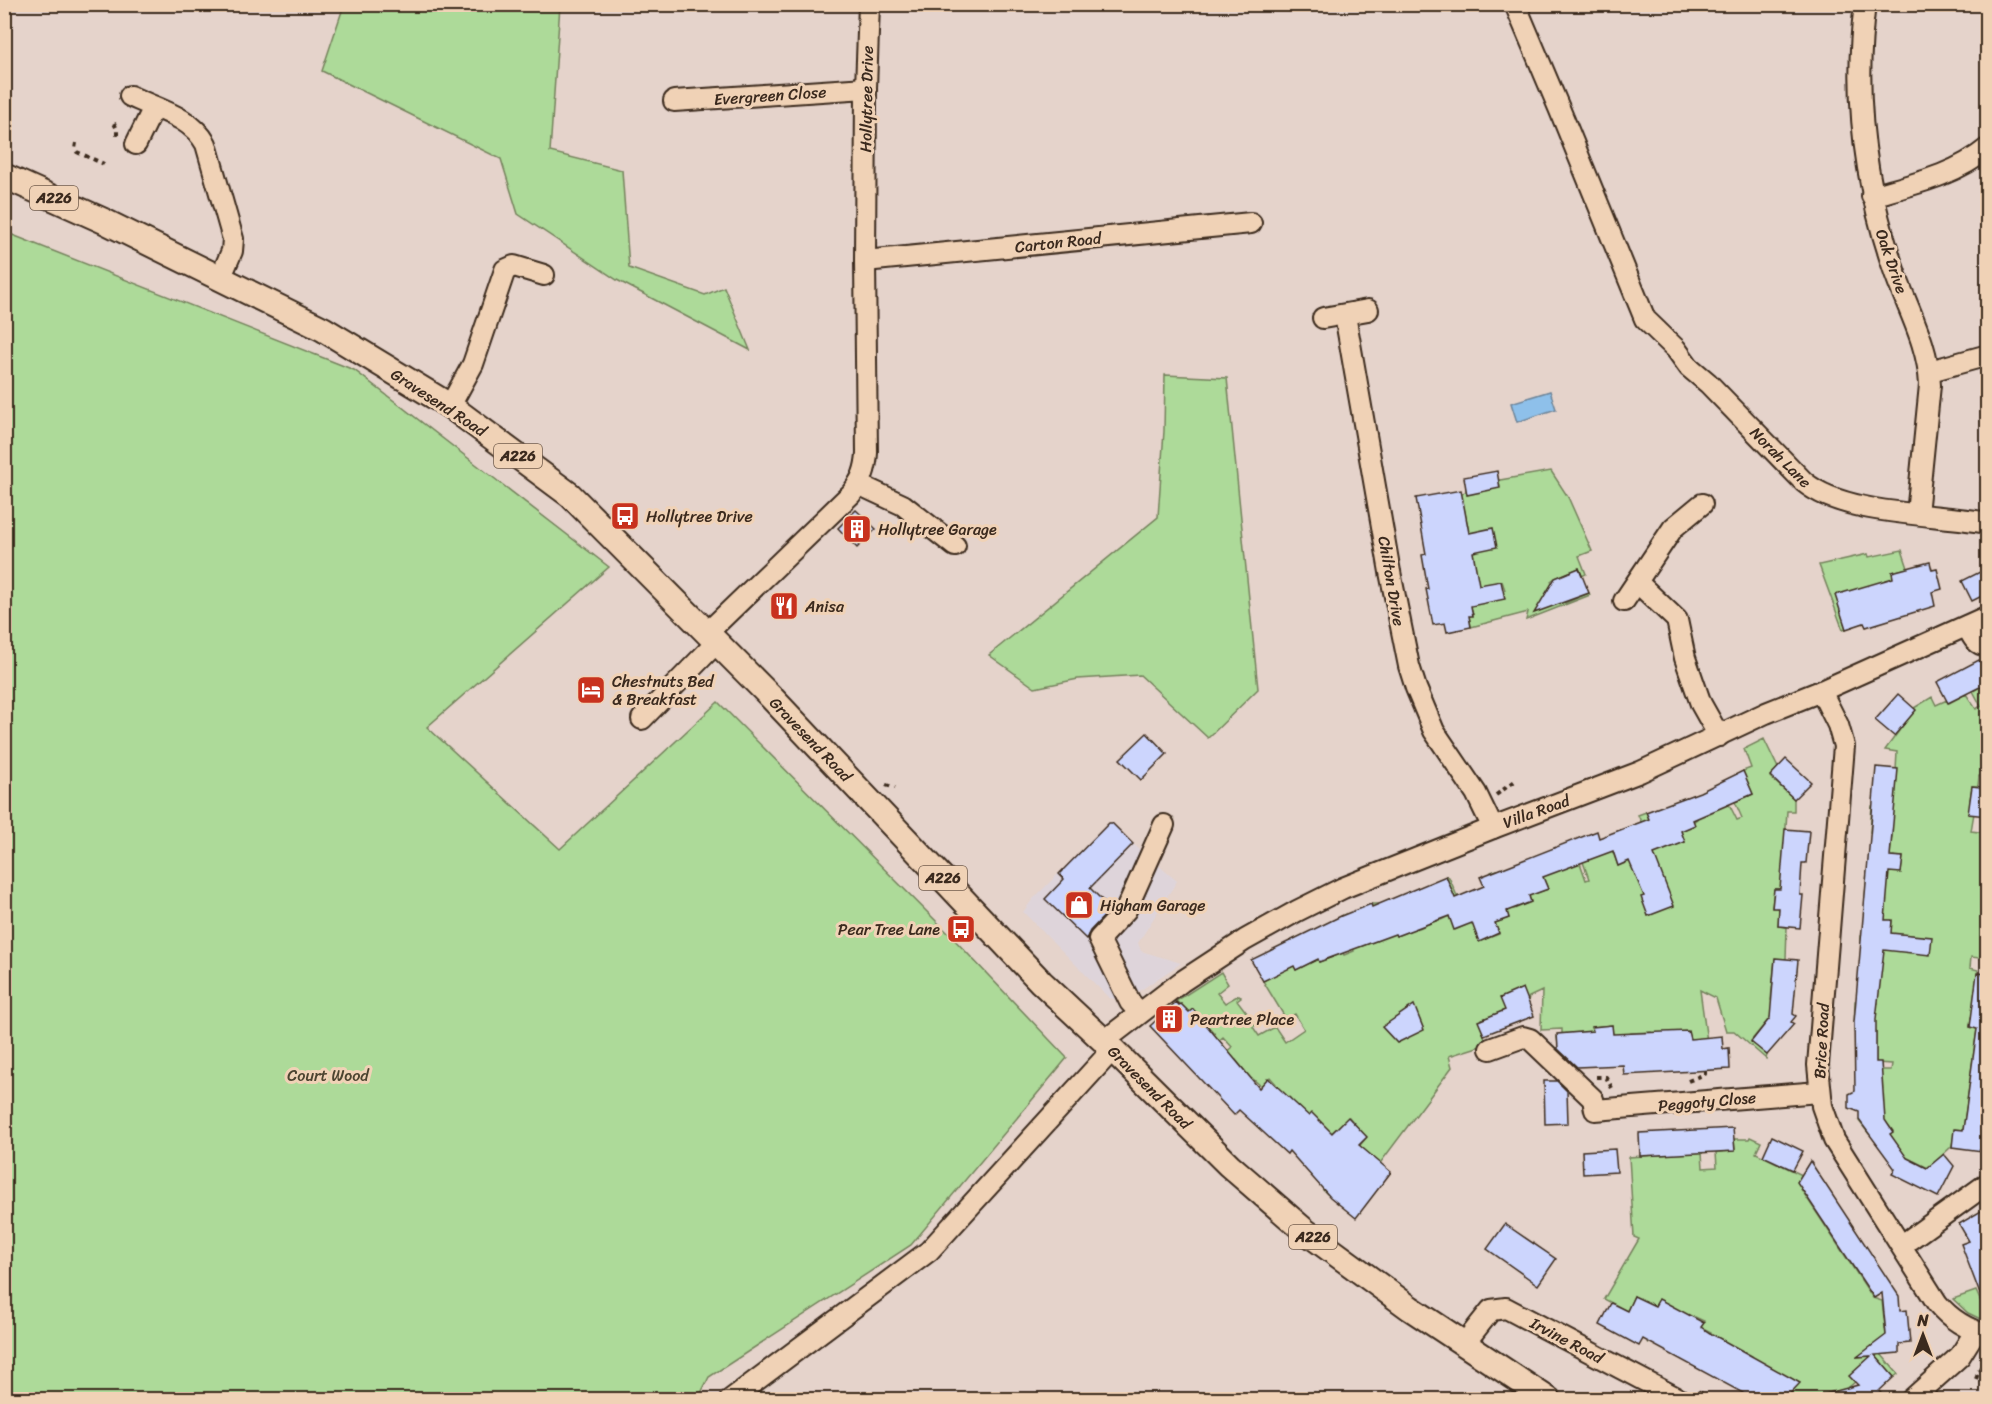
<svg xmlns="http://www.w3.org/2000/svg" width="1992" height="1404" font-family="Sriracha,sans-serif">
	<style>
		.built { fill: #ded4da }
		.green { fill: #adda99; stroke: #74825c; stroke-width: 1.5 }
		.water { fill: #8ec0ea; stroke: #6d8498; stroke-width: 1.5 }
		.building { fill: #ccd5fd; stroke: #3b2a1e; stroke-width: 1.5 }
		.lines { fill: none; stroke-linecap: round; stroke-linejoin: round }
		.minor-casing { stroke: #3b2a1e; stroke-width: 24 }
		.major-casing { stroke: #3b2a1e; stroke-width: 28 }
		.path { stroke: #3b2a1e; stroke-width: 4; stroke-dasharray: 4.5 4.5; stroke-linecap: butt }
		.minor { stroke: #f0d2b6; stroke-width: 20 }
		.major { stroke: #f0d2b6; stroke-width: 24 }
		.labels { text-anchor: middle; stroke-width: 6; stroke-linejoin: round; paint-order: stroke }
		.shield { fill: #f0d2b6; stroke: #715c4c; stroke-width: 1.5 }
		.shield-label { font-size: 15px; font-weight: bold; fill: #3b2a1e }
		.street-label { font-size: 16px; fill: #3b2a1e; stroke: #f0d2b6 }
		.poi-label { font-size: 16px; fill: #3b2a1e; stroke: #f0d2b6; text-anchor: start }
		.park-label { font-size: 16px; fill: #4c4430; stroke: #f0d2b6 }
	</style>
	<rect width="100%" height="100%" fill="#e5d3cb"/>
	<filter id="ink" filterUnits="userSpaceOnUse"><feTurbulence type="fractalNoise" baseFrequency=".0167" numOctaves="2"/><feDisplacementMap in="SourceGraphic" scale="12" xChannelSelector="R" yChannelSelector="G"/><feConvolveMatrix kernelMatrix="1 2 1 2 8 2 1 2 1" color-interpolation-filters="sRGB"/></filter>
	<g filter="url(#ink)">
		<!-- built -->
		<path class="built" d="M1109,823h3l21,21 44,37 -39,62 3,8 40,12 -55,37 -17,-2 -86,-86 10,-13z"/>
		<!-- green -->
		<g class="green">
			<path d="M344,5h216l-10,147 72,18 7,98 76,27 19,-8 26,63 -133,-70 -99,-66 -17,-55 -179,-88z"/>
			<path d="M5,232l349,138 255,197 -182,160 133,122 158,-147 231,232 118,124 -156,187 -202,132 -11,22h-693z"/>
			<path d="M1165,375l62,3 31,311 -50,49 -68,-63 -62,4 -43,9 -46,-33 169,-138 6,-86z"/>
			<path d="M1551,471l17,26 24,54 -13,5 7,18 -4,2 -3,-8 -24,10 -4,3 4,10 10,12 24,-10 1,2 -64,25 2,-8 -57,15 -2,-11 4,-1 -1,-5 -4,1 -2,-9 18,1 -2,-8 23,-5 -3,-9 -19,4 -11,7v-32l2,-1 -13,-66 5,-1v-6z"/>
			<path d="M1902,550l6,18 -16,4 2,10 -58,13 10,34 -3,1 -24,-65 49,-11 1,3z"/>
			<path d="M1987,683v94l-8,-1 -1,10h-6l-2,14 6,1 -5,30 16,2 -6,54 6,2v20l-3,23 3,1v12h-5l-2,13 -9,-1 -1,11 8,2 -4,30 5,18 -8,-1 -1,10 7,2 -14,101 -8,-1 -3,17 -15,14 11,14v4l-46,-23 -12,-21 3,-3 -7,-9 -17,12 -10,-13 19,-2 -1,-49h14l1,-6 -16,-1v-31h-22l1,-31 23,2 -17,-54v-13l29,3 2,-18 -7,-1 -20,-22 2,-26h34l2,-15 -13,-1 2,-22 -22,-2 2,-26 22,2 3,-56 -12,-2 30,-41 -1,-1 18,-11 4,8 11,-5 2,3 17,-9 10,15 5,-3 -8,-15z"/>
			<path d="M1764,739l14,29 -8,9 24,22v12h-7l-5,78h-8l-2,18 7,1 -1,18 9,1 -1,32h-11l-4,41 4,5 6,-1 -30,37 16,14 -1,4 -32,-28h-8l-10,-33 -16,-8 8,59 -57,-8v-9l-20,1 -18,9 -1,-17 -19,2 1,15 -36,2 -1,-7 5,-1v-7l-21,1 1,-39 -13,6 -1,4 -49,20 8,23 -38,12 3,11 -86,115 -17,-14 -22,26 -4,-4 43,-52 -17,-21 -30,27 -29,-46 -8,-6 -18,5 12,-13 -6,-7 -9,9 -8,-7 -10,11 -10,-10 12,-9 -9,-11 -13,10 -7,-9 16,-14 -9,-10 -16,14 -5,-7 12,-11 -10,-11 -13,11 7,-18 -5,-6 -4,3 -13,-11 45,-29 7,12 -11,9 8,10 14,-8 2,2 -4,3 19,25 -3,2 6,9 16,-9 10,15 19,-13 -9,-15 -9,5 -23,-38 31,-16 2,5 22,-11 1,3 24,-9 1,2 10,-4 -14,-34 5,-3 14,33 26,-10 -14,-33h7l10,26 5,-2 3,8 15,-6 4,-10 4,8 14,-6 4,-11 4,9 8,-4 6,14 11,-5 -20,-49 3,1 8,19h4l19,45 19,-7 -4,-11 14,-5 -18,-46 6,-2 17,39 17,-7 -4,-12 6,-3 3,6 12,-4 -7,-17 39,-9 6,17 3,-1 -6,-17 25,-24 10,28 13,-5 11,-37 -4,-9 8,-3 9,22 26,9 4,-1 -4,-11 16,-12 -4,-9 36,-6 8,16 5,-2 -7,-16 18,-8 -10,-23 8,-3 -7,-19z"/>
			<path d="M1750,1137l11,5 -5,11 46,22 -1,14 72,109 9,3 6,53h-7l17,20 -4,3 -14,-15 -30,14 5,6 -6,5 -2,5 -11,-1 -14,4 1,4h-31l-48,-27 8,-16 -18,-10 -8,13 -23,-13 8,-14 -6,-3 -2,4 -4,-2 5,-10 -9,-4 -6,10 -23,-11 -15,27h-2l9,-16 -24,-31 -7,15 -23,-12 35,-60 -5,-2 -5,-80 73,-5 1,16 14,-1 -1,-15 19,-1 -1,-12h15z"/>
			<path d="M1976,1291l5,11 6,-4v24l-19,-9 -15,-14z"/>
		</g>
		<!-- water -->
		<path class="water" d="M1550,391l6,18 -39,13 -6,-19z"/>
		<!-- building -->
		<g class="building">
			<path d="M1497,471l3,17 -33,7 -3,-18z"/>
			<path d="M1461,490l8,43 24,-5 4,19 -24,5 6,33 22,-4 4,18 -34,7 2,10h-4l2,11 -24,5 -2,-9 -12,2 -7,-36h2l-6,-34 4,-1 -10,-56z"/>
			<path d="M856,510l20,19 -19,19 -19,-20z"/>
			<path d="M1930,562l2,8 5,-1 5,20 -10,3 3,14 -69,21 -2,-4 -18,6 -11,-34 58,-17 -1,-6z"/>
			<path d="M1579,568l10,25 -55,20 21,-35z"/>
			<path d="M1988,568v25l-16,8 -10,-20z"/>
			<path d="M1979,660l9,16v7l-40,20 -11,-21z"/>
			<path d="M1898,694l18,16 -22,26 -19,-16z"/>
			<path d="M1147,733l20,21 -26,26 -21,-21z"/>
			<path d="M1786,759l25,23 -17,17 -24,-23z"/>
			<path d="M1876,767l22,2 -8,87 13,1 -2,16 -12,-1 -4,48h7l-1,13 41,4 -2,18 -46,-5 -8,69v43h5l4,58 8,12 -3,2 17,24 20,10 17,-14 10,12 -16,31 -46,-23 3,-5 -36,-49v-8l-10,-4v-14l6,-3 -1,-69z"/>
			<path d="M1743,771l10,23 -60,26 2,5 -14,6 4,11 -31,12 20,52 -26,10 -7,-19 3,-1 -15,-35 -11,5 -5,-15 -70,26 5,12 -19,7 2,6 -24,9 2,7 -14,5 4,10 -20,9 -7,-19 -18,7 -5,-14 -53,20 -1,-2 -76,28 -1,-3 -22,11 -2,-4 -31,15 -12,-21 90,-44 30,-12 1,3 74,-31 9,22 29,-12 -4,-9 117,-46 2,7 50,-19 -3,-7 54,-20z"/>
			<path d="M1972,786l16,2v28l-20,-2z"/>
			<path d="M1109,823h3l21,21 -43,44 21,21 -21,22 -4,8 -41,-40 19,-20 -5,-5z"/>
			<path d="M1785,829l24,2 -3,32h-4l-2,32h3l-3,33 -22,-2 1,-18h-7l2,-19h6z"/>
			<path d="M1775,958l23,2 -5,54 3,2 -5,6 3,2 -27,31 -16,-13 19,-24z"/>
			<path d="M1977,973l11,1v139l-6,38 -30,-4 2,-18 9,1 3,-21 11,-80 -7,-2z"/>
			<path d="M1523,988l11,28 -50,19 -6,-14 27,-11 -5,-12z"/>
			<path d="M1176,1002l3,3 2,-1 8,8 4,-3 66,79 9,-10 41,38 3,-3 20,20 16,-16 19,20 -8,8 32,27 -35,46 -26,-21 -41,-46 -2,3 -48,-44 -5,5 -84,-89z"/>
			<path d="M1414,1005l10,25 -27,13 -15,-16z"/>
			<path d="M1612,1025l1,9 75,-3 2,8 32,-3 1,13 6,-1 1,21 -106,6 -1,-10 -46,2 -19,-18 -1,-15 36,-3 -1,-4z"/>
			<path d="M1544,1081h13l10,10 1,32 -23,1z"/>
			<path d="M1733,1128l2,23 -95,5 -1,-23z"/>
			<path d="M1772,1136l31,15 -10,19 -30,-14z"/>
			<path d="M1615,1149l2,23 -34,2 -1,-23z"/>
			<path d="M1810,1161l89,135 1,15 7,-1 3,33 -11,1v9l-24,2 19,22 -15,14 8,9h-62v-6l33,-9 -9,-9 22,-20 -14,1 29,-22 -4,-42 -8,5 -77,-116z"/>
			<path d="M1988,1207v99l-3,1 -24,-63 8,-3 -10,-17z"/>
			<path d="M1505,1224l51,35 -18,26 -51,-36z"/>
			<path d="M1634,1296l21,10 4,-7 45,24 -3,4 9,6 90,50 -16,17h-44l3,-7 -100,-54 -4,7 -39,-21 11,-22 16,8z"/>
		</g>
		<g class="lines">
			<!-- minor casing -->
			<g class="minor-casing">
				<g id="minor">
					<path d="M1515,4l44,104 86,211 31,30 13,18 19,16 96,99c41,34 130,31 184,41"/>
					<path d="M1865,4c-12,91 -1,177 28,263 13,40 35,75 37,118l-13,129"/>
					<path d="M130,96c26,13 61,20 76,48l27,95 -1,12 -12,28"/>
					<path d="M674,101l192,-13"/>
					<path d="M136,144l18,-37"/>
					<path d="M1872,196c41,-12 82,-20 116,-48"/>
					<path d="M865,261l386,-38"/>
					<path d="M1345,315l45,257 19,94 7,22 18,43 42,62 17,35"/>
					<path d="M1323,318l45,-8"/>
					<path d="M1930,371l58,-16"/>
					<path d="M450,406l23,-42 32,-94 9,-4 30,9"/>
					<path d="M858,484l45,21 52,41"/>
					<path d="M1638,583l39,37 8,38 16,46 18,32"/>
					<path d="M1624,601l49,-73 29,-24"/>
					<path d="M1967,626c5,10 8,19 21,20"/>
					<path d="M707,633l144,-139c11,-13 15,-25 16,-41l-2,-192 1,-173 3,-84"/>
					<path d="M1821,691l17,34 6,21 -26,319 4,41 12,34 103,163c13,16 31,27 51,32"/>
					<path d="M642,719l75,-77"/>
					<path d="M1139,1012l-9,-10 -31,-63 27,-29 38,-85"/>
					<path d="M1104,1041l77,-59 64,-42 52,-29 46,-23 150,-60 147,-56 126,-59 55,-22 167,-75"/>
					<path d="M1490,1049l33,-12 7,2 63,60 2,11 224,-18"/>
					<path d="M1902,1245l86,-62"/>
					<path d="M1464,1344l27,-34 15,-2 175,92"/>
					<path d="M730,1400l199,-149 184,-202"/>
					<path d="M1911,1400l49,-44 15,-24"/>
				</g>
			</g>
			<!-- major casing -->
			<g class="major-casing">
				<path id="major" d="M4,176l100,45 219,108 127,77 120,89 201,202 270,285 63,59 125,124 76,66 105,77 139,92"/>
			</g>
			<!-- path -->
			<g class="path">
				<path d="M114,123l3,6v8"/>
				<path d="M76,143l-1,6 2,3 27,12"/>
				<path d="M886,785l9,3"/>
				<path d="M1496,795l19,-14"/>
				<path d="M1596,1077h10l7,13"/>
				<path d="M1688,1081l17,-7v-3"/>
				<path d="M1976,1379l6,-15 6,-4"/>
				<path d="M1698,1391l12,9"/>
			</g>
			<!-- minor -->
			<use href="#minor" class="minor"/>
			<!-- major -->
			<use href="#major" class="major"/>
		</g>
	</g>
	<!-- icons -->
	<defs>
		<g id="bus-square" transform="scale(1.5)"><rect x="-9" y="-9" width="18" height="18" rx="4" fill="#c8321e" stroke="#f0d2b6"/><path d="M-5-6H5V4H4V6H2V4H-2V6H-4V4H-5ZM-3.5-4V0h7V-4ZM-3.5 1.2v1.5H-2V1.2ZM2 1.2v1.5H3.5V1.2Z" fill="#fff"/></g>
		<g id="building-square" transform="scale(1.5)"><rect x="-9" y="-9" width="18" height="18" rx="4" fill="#c8321e" stroke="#f0d2b6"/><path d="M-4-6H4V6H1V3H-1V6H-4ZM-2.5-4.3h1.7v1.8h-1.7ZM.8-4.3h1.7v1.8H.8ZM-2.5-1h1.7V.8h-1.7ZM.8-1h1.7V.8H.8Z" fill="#fff"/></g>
		<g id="restaurant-square" transform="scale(1.5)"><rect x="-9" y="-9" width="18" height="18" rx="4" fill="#c8321e" stroke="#f0d2b6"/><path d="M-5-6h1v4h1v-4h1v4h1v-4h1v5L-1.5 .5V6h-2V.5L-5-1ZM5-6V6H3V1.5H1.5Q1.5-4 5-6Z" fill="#fff"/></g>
		<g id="hotel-square" transform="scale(1.5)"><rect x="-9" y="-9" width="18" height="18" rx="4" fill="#c8321e" stroke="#f0d2b6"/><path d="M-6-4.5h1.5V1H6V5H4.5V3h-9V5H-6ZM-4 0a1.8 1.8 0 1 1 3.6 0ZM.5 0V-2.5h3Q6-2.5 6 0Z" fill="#fff"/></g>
		<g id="shop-square" transform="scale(1.5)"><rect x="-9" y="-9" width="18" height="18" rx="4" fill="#c8321e" stroke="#f0d2b6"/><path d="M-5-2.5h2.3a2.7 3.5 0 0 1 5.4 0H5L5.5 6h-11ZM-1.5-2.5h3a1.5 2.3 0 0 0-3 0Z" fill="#fff"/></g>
	</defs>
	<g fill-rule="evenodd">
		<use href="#bus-square" x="625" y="516"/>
		<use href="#building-square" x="857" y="529"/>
		<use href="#restaurant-square" x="784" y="606"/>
		<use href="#hotel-square" x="591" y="690"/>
		<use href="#shop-square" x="1079" y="905"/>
		<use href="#bus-square" x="961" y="929"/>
		<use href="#building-square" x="1169" y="1019"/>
	</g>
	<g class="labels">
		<!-- shield labels -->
		<g class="shield">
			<rect x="30" y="186" width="48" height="24" rx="4.5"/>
			<rect x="494" y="444" width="48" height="24" rx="4.5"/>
			<rect x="919" y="866" width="48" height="24" rx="4.5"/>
			<rect x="1289" y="1225" width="48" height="24" rx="4.5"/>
		</g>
		<g class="shield-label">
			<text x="54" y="203">A226</text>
			<text x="518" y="461">A226</text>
			<text x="943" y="883">A226</text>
			<text x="1313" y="1242">A226</text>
		</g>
		<!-- street labels -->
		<g class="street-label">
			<text transform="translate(770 95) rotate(-4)" y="6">Evergreen Close</text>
			<text transform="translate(866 99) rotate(-89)" y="6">Hollytree Drive</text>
			<text transform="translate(1058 242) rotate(-6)" y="6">Carton Road</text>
			<text transform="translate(1892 261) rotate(71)" y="6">Oak Drive</text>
			<text transform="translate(439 402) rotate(33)" y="6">Gravesend Road</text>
			<text transform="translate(1781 457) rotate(45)" y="6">Norah Lane</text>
			<text transform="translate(1392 581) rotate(80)" y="6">Chilton Drive</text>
			<text transform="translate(811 739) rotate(46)" y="6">Gravesend Road</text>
			<text transform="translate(1536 811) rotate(-20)" y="6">Villa Road</text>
			<text transform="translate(1821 1041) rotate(-87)" y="6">Brice Road</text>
			<text transform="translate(1150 1087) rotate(45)" y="6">Gravesend Road</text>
			<text transform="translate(1707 1101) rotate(-5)" y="6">Peggoty Close</text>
			<text transform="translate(1567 1340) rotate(28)" y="6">Irvine Road</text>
		</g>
		<!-- poi labels -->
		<g class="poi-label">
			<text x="646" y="522">Hollytree Drive</text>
			<text x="878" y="535">Hollytree Garage</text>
			<text x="805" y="612">Anisa</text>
			<text x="612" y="687">Chestnuts Bed<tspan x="612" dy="18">&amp; Breakfast</tspan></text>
			<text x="1100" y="911">Higham Garage</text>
			<text x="940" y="935" text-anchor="end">Pear Tree Lane</text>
			<text x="1190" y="1025">Peartree Place</text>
		</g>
		<!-- park labels -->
		<g class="park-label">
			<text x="328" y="1081">Court Wood</text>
		</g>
	</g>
	<!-- margin -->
	<rect width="1992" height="1404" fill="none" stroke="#f0d2b6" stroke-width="24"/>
	<rect x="12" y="12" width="1968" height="1380" fill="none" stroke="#3b2a1e" stroke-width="2" filter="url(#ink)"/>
	<!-- north arrow -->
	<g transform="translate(1923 1335)" stroke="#f0d2b6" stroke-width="4.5" paint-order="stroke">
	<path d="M0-4.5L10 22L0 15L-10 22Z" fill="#3b2a1e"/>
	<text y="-9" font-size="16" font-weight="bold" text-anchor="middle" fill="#3b2a1e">N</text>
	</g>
</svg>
